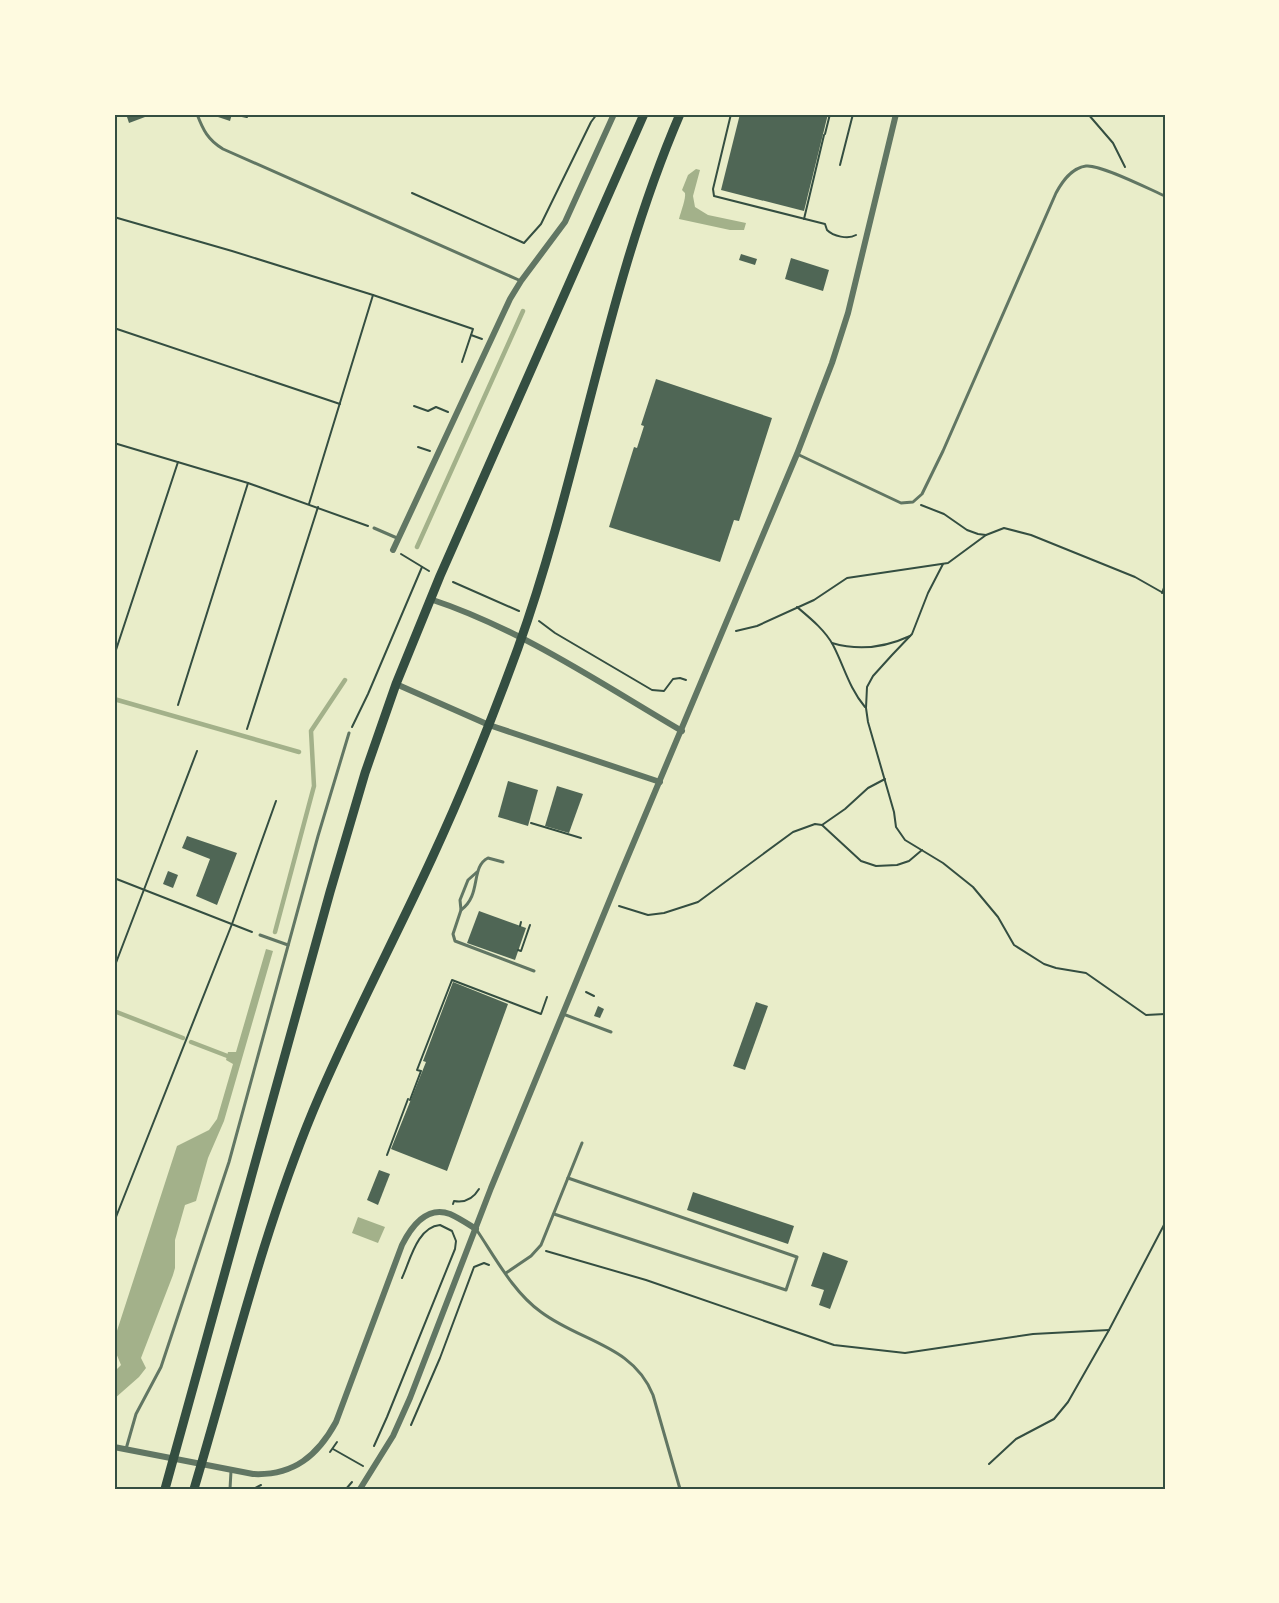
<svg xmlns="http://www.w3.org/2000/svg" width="1279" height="1603" font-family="'PT Serif',serif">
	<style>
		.water { fill: #a3b18a }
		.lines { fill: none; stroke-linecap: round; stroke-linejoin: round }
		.stream { stroke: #a3b18a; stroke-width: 4.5 }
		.building { fill: #4f6655 }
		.path { stroke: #344e41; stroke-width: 2 }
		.service { stroke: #617663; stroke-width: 3 }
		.minor { stroke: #617663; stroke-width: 6 }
		.secondary { stroke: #344e41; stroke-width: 9 }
		.neatline { fill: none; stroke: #344e41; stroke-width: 2 }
	</style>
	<rect width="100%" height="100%" fill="#e9edc9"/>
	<!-- water -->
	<g class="water">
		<path d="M696,169l4,1 -7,26 2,11 13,8 38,8 -2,7h-14l-51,-11c2,-8 7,-20 6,-26l-3,-3 6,-15z"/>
		<path d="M266,949l7,2 -49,170 -16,37 -12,43 -11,4 -10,35v28l-2,7 -32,83 5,10 -7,9 -25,22v-27l7,-7 -5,-12h-2v-13l63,-194 32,-16 8,-11 16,-55 -7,-4 2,-8h8z"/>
		<path d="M358,1217l27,10 -7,16 -26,-10z"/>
	</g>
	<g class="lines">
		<!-- stream -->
		<g class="stream">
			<path d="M417,547l106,-236"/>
			<path d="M114,699l185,53"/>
			<path d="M275,932l39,-146 -3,-55 34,-51"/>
			<path d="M114,1011l69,27"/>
			<path d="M191,1042l39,15"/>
		</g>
	</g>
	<!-- building -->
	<g class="building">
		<path d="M126,114h27l-24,9z"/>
		<path d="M209,114h23l-2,7z"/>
		<path d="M740,114h88l-24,97 -83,-21z"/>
		<path d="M741,254l16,5 -2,6 -16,-5z"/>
		<path d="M791,258l38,12 -6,21 -38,-12z"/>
		<path d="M656,379l116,39 -33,103 -5,-1 -14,42 -111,-35 25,-80 3,1 7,-22 -3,-1z"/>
		<path d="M508,781l30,9 -10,36 -30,-9z"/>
		<path d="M557,786l26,8 -14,39 -24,-7z"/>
		<path d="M187,836l50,17 -20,52 -21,-9 14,-37 -28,-11z"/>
		<path d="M168,871l10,4 -5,13 -10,-4z"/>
		<path d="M479,911l47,17 -11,32 -48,-17z"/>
		<path d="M453,982l55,22 -61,167 -56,-22 35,-87 -3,-1z"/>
		<path d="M756,1002l12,4 -23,64 -12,-4z"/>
		<path d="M598,1006l6,3 -4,9 -6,-2z"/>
		<path d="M379,1170l11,4 -12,31 -11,-5z"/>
		<path d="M693,1192l101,34 -6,18 -101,-34z"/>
		<path d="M823,1252l25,9 -18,48 -11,-4 5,-15 -13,-4z"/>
	</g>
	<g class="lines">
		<!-- path -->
		<g class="path">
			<path d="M243,114l-1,2 5,1"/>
			<path d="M731,114l-18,75 1,7 111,28 2,6c6,6 21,10 29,5"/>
			<path d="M1088,114l25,29 12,24"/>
			<path d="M825,134l5,-20"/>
			<path d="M840,165l13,-51"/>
			<path d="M412,193l112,50 17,-19 50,-102 6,-8"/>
			<path d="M114,217l118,34 141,44 -64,209"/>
			<path d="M804,219l20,-84"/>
			<path d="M373,295l100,34 -11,33"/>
			<path d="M114,328l226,76"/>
			<path d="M471,335l11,4"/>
			<path d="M414,406l14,5 8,-4 12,5"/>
			<path d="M114,443l134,40 120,43"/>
			<path d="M418,447l12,4"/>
			<path d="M921,505l23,9 23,16 11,4 8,1 18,-7 27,7 104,42 30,17"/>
			<path d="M401,554l28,17"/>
			<path d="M943,564l-15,29 -16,41 -20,21 -19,21 -6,11 -1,21 2,14 26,90 2,15 9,13 38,23 30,24 25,30 16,28 30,19 12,4 30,5 60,42 19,-1"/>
			<path d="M453,582l66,29"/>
			<path d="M1162,593l3,-8"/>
			<path d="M797,607c13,11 28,23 36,38 11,21 16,43 32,62"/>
			<path d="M539,621l16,12 97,57 12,1 9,-12 7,-1 6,2"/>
			<path d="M736,631l21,-5 57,-26 33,-22 101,-15 38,-28"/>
			<path d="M832,643c27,8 52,5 78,-7"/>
			<path d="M114,656l64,-194"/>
			<path d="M178,705l70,-222"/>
			<path d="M352,727l16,-33 54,-127"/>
			<path d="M247,729l71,-222"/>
			<path d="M531,823l50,15"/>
			<path d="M822,825l39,36 15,5 21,-1 12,-4 13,-11"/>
			<path d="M114,878l138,54"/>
			<path d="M619,906l29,9 16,-2 34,-11 95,-70 22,-8 7,1 23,-16 23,-21 17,-9"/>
			<path d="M520,926l1,-4"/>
			<path d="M518,950l3,1 9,-26"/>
			<path d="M114,968l83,-217"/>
			<path d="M586,992l8,4"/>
			<path d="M410,1100l11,-29 -4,-1 35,-90 89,34 6,-17"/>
			<path d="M387,1155l21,-56"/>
			<path d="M1164,1187l1,-1"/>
			<path d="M453,1204l1,-3c11,2 19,-2 25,-12"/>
			<path d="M114,1222l118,-298 44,-123"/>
			<path d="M546,1251l100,29 188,65 71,8 128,-19 76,-4"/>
			<path d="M411,1425l29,-67 34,-91 10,-4 5,2"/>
			<path d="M374,1446l13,-29 68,-168 1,-8 -4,-10 -12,-6c-23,2 -30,36 -38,53"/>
			<path d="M333,1449l30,17"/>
			<path d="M330,1452l7,-10"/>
			<path d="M989,1464l27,-25 38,-20 14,-17 41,-72 56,-107"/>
			<path d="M253,1489l8,-4"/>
			<path d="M346,1489l6,-7"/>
		</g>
		<!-- service -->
		<g class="service">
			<path d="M197,114c6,16 11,26 26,35l298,132"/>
			<path d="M797,454l104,49 12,-1 9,-8 21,-43 113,-258c6,-11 15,-25 30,-27 14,-2 63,23 79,30"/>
			<path d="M374,528l23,10"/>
			<path d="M477,872l-9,8 -8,20 1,10 -8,24 2,7 79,30"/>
			<path d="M461,910c21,-15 9,-43 27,-52l15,4"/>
			<path d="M260,935l28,10"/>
			<path d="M563,1014l48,18"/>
			<path d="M554,1214l232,76 11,-33 -229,-79"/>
			<path d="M476,1229c19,28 37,63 65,83 40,30 92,33 112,83l27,94"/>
			<path d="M506,1273l25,-17 10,-11 41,-102"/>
			<path d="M126,1449l10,-35 25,-47 68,-205 89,-326 31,-103"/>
			<path d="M230,1489l1,-18"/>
		</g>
		<!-- minor -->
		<g class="minor">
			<path d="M393,550l117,-251 11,-18 44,-59 49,-108"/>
			<path d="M430,599c91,30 170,84 252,132"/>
			<path d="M396,684l93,41 171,57"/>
			<path d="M114,1447l139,27c41,2 65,-19 83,-52l66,-177c9,-18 25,-40 48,-31 9,4 18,10 26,15"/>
			<path d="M360,1489l33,-53 17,-38 81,-210 129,-313 177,-421 35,-91 16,-50 48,-199"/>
		</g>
		<!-- secondary -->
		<g class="secondary">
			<path d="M165,1489l165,-597 35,-119 31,-89 44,-108 204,-462"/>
			<path d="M194,1489c38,-127 68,-255 119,-378 36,-86 80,-168 119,-253 32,-69 60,-139 86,-210 63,-176 88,-362 162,-534"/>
		</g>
	</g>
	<!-- border -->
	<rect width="1279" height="1603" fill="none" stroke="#fefae0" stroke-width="231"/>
	<rect x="116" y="116" width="1048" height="1372" class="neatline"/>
</svg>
